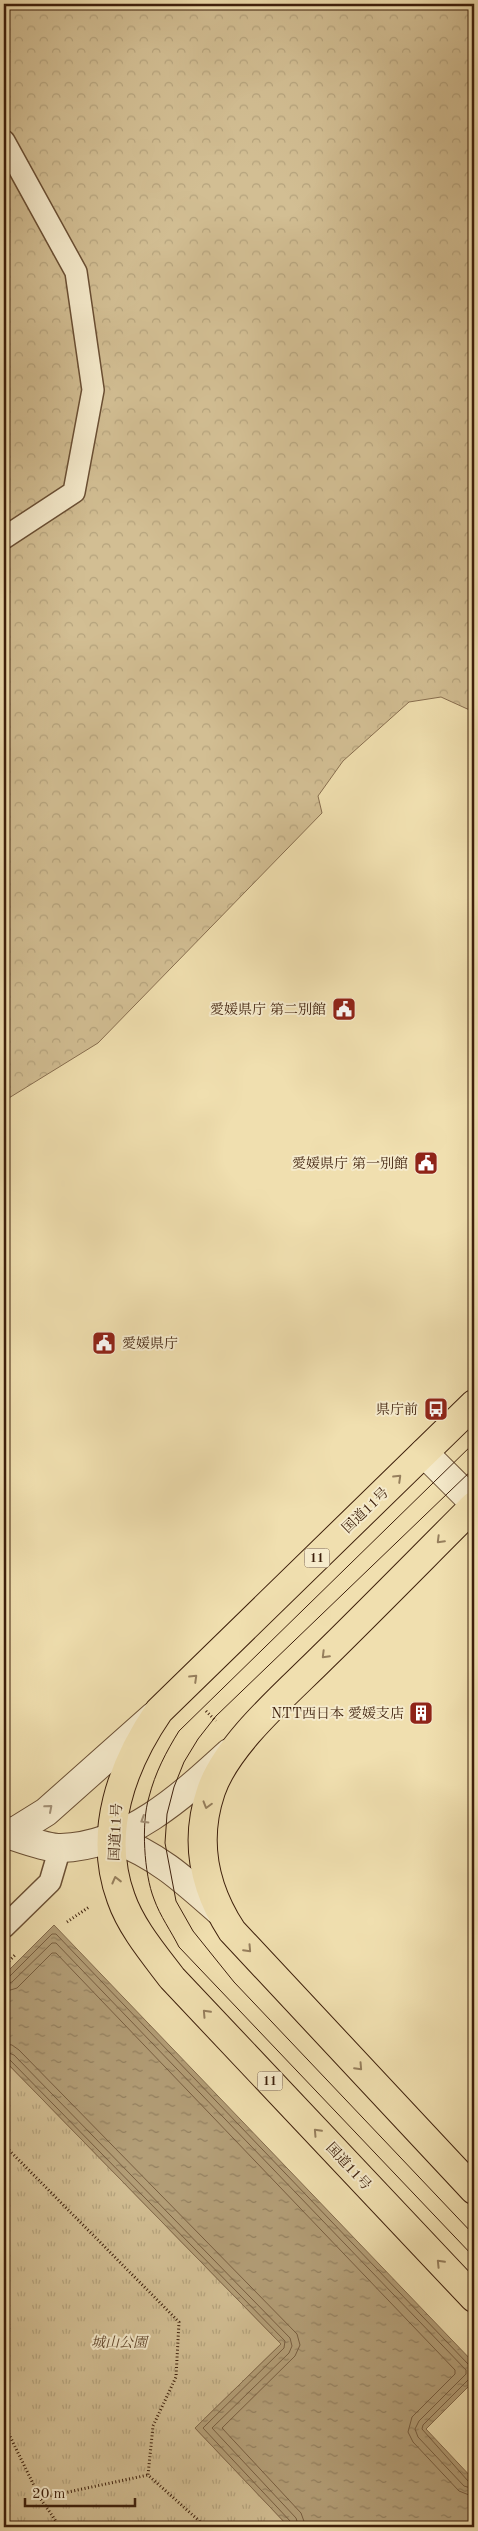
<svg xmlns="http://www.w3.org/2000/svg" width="478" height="2531" font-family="'Old Standard TT','Noto Serif JP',serif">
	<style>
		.grass { fill: url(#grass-tufts); stroke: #886e4f }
		.forest { fill: url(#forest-crowns); stroke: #886e4f }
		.water { fill: url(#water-ripples); stroke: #846b4c }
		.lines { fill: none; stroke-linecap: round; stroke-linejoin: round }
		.shore { stroke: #785e41; stroke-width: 1 }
		.lane-casing { stroke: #6a4f34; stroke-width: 24 }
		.street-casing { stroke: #6a4f34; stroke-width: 30 }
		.highway-casing { stroke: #3d1f0b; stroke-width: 30 }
		.path { stroke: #3d1f0b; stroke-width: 3; stroke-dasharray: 1 2.5; stroke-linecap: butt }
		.lane { stroke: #f5eacb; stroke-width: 21 }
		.street { stroke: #f5eacb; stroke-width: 28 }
		.highway { stroke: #f0dfaf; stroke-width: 28 }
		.tram { stroke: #3d1f0b; stroke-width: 1 }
		.oneway { stroke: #967f5d }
		.oneway2 { stroke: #a28f75 }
		.labels { text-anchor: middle; stroke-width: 4; stroke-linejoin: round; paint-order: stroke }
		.shield { fill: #f5eacb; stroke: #745c45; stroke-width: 1 }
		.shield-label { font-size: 12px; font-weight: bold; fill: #3d1f0b }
		.poi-label { font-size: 14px; fill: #3d1f0b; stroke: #f5eacb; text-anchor: end }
		.street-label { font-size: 14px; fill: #3d1f0b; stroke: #f5eacb }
		.park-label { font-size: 14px; font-style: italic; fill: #62472d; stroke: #f5eacb }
	</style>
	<defs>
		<pattern id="grass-tufts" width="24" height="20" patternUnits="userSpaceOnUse" patternTransform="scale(1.25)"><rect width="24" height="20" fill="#d2be93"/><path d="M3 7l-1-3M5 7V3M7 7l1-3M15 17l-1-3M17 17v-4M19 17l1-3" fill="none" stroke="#b5a37d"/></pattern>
		<pattern id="forest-crowns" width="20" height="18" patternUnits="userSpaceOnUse" patternTransform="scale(1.25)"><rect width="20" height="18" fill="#d2be93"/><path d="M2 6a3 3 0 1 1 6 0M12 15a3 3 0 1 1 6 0" fill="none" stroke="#b5a37d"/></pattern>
		<pattern id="water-ripples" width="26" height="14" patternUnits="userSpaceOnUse" patternTransform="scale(1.25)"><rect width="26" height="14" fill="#b39e77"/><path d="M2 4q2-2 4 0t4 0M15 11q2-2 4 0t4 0" fill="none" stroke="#938060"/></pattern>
	</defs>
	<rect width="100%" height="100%" fill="#f0dfaf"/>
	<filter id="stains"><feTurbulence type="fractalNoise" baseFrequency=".004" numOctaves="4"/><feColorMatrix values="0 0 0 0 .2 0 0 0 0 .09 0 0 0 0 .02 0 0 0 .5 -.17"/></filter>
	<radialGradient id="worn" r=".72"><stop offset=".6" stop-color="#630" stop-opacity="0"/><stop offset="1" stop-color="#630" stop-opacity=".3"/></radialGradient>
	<!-- grass -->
	<path class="grass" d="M4,2060l277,284 -86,84 94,99h-285z"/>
	<!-- forest -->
	<path class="forest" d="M4,4h470v708l-33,-15 -32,5 -66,59 -25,35 4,17 -224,230 -94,58z"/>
	<!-- water -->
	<path class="water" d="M54,1925l420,438v18l-48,48 48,51v47h-185l-94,-99 86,-84 -277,-284v-85z"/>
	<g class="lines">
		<!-- shore -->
		<g class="shore">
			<path d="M4,1978l5,-1 43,-43h4l412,430 6,2"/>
			<path d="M4,1985l8,-3 40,-39h4l410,427v4l-47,47 -4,8 3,8 46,49 10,3"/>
			<path d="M4,1992l13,-4 35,-35h4l399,417v4l-43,43 -4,15 5,10 46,49 15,6"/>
			<path d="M4,2044l8,1 7,5 278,284 3,11 -5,11 -73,72 79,85 5,14"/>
			<path d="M4,2051l10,4 276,283 2,8 -3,7 -77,75 84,90 3,9"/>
			<path d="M4,2057l5,2 276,282 -1,7 -81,80 88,94 1,5"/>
			<path d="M474,2378l-5,1 -46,46 -1,4 46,52 6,2"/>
		</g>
		<!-- lane casing -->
		<g class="lane-casing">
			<g id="lane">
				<path d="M4,141l72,131 17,118 -19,102 -70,46"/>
				<path d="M4,1927l46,-45 10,-34"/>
			</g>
		</g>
		<!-- street casing -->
		<g class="street-casing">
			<g id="street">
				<path d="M424,1453l50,50"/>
				<path d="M4,1830l5,5c15,4 36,13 52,13 67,-2 121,-52 168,-95"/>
				<path d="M9,1835l37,-23 108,-96"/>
				<path d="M112,1838c46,18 70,40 106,72"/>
			</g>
		</g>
		<!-- highway casing -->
		<g class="highway-casing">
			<g id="highway">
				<path d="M474,1404l-315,307c-37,54 -62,122 -38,187 10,29 32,55 51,80l302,320"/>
				<path d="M474,1506c-51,51 -101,102 -152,152 -36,36 -95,86 -111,133 -17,50 -7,97 21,140l242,259"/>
			</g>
		</g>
		<!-- path -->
		<g class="path">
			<path d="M206,1711l10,10"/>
			<path d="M67,1922l22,-15"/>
			<path d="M4,1966l11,-11"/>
			<path d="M4,2145l175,177 -3,55 -23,49 -5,49 58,52"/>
			<path d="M4,2311l5,15 -5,29"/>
			<path d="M4,2424l36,74 20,29"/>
			<path d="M40,2498l108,-23"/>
		</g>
		<!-- lane -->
		<use href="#lane" class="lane"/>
		<!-- street -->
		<use href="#street" class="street"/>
		<!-- highway -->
		<use href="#highway" class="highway"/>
		<!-- tram -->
		<g class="tram">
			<path d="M474,1443l-295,288c-13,21 -24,42 -30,66 -8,26 -5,77 5,102 6,17 17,32 25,48l295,310"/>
			<path d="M474,1468l-258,248 -18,23 -14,23 -10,25 -7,27 -2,29 11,58 17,30 41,51 240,253"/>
		</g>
	</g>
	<!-- one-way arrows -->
	<defs><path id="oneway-chevron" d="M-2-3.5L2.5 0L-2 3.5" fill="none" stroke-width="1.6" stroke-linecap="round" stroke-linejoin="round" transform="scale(1.25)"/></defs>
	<g class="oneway">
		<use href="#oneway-chevron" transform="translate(398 1478) rotate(-44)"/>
		<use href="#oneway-chevron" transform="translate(440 1540) rotate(135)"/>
		<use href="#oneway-chevron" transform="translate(325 1655) rotate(135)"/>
		<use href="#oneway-chevron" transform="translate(194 1678) rotate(-44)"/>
		<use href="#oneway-chevron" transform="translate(207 1805) rotate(106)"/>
		<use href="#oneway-chevron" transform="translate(116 1880) rotate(-104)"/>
		<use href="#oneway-chevron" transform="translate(248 1949) rotate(47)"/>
		<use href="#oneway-chevron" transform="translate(206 2013) rotate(-133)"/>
		<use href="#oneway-chevron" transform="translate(359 2067) rotate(47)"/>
		<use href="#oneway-chevron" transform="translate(317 2132) rotate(-133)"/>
		<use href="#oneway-chevron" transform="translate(440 2263) rotate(-134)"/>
	</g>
	<g class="oneway2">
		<use href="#oneway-chevron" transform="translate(49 1808) rotate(-41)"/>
		<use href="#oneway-chevron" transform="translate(144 1820) rotate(149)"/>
	</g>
	<!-- icons -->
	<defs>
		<g id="civic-square" transform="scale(1.25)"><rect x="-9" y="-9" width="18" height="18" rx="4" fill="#8f2418" stroke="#f5eacb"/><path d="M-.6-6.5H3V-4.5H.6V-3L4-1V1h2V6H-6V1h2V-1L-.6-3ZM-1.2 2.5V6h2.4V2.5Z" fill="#fff"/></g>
		<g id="bus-square" transform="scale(1.25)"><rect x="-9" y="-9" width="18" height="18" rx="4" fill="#8f2418" stroke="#f5eacb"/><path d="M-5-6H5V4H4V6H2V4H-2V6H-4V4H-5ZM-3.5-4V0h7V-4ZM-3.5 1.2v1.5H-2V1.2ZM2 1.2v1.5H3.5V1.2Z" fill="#fff"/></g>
		<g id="building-square" transform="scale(1.25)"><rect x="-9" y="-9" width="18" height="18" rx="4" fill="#8f2418" stroke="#f5eacb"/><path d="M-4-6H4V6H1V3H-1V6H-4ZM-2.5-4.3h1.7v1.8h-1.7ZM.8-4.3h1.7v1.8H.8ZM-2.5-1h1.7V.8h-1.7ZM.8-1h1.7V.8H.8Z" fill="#fff"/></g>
	</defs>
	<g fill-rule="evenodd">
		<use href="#civic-square" x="344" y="1009"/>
		<use href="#civic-square" x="426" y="1163"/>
		<use href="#civic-square" x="104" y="1343"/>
		<use href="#bus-square" x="436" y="1409"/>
		<use href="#building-square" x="421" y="1713"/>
	</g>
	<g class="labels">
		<!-- shield labels -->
		<g class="shield">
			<rect x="304.5" y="1548.5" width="25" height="19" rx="4"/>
			<rect x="257.5" y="2071.5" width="25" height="19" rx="4"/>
		</g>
		<g class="shield-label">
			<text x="317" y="1562">11</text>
			<text x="270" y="2085">11</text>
		</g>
		<!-- poi labels -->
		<g class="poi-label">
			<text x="326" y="1014">愛媛県庁 第二別館</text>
			<text x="408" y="1168">愛媛県庁 第一別館</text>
			<text x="122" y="1348" text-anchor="start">愛媛県庁</text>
			<text x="418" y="1414">県庁前</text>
			<text x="404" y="1718">NTT西日本 愛媛支店</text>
		</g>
		<!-- street labels -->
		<g class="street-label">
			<text transform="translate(365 1510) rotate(-44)" y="5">国道11号</text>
			<text transform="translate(115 1832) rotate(-87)" y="5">国道11号</text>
			<text transform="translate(349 2166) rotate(47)" y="5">国道11号</text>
		</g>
		<!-- park labels -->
		<g class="park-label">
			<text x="119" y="2347">城山公園</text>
		</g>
	</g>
	<!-- margin -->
	<rect width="478" height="2531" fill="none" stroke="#f0dfaf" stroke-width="20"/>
	<rect x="5" y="5" width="468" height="2521" fill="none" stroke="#3d1f0b" stroke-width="2.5"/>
	<rect x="10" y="10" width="458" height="2511" fill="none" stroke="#3d1f0b"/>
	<!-- scale -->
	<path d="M25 2498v8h110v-8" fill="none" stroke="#3d1f0b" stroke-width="2.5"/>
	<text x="32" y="2498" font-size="15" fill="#3d1f0b" stroke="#f5eacb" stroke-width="4" paint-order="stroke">20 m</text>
	<rect width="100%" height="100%" filter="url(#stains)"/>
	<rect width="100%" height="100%" fill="url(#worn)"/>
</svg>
